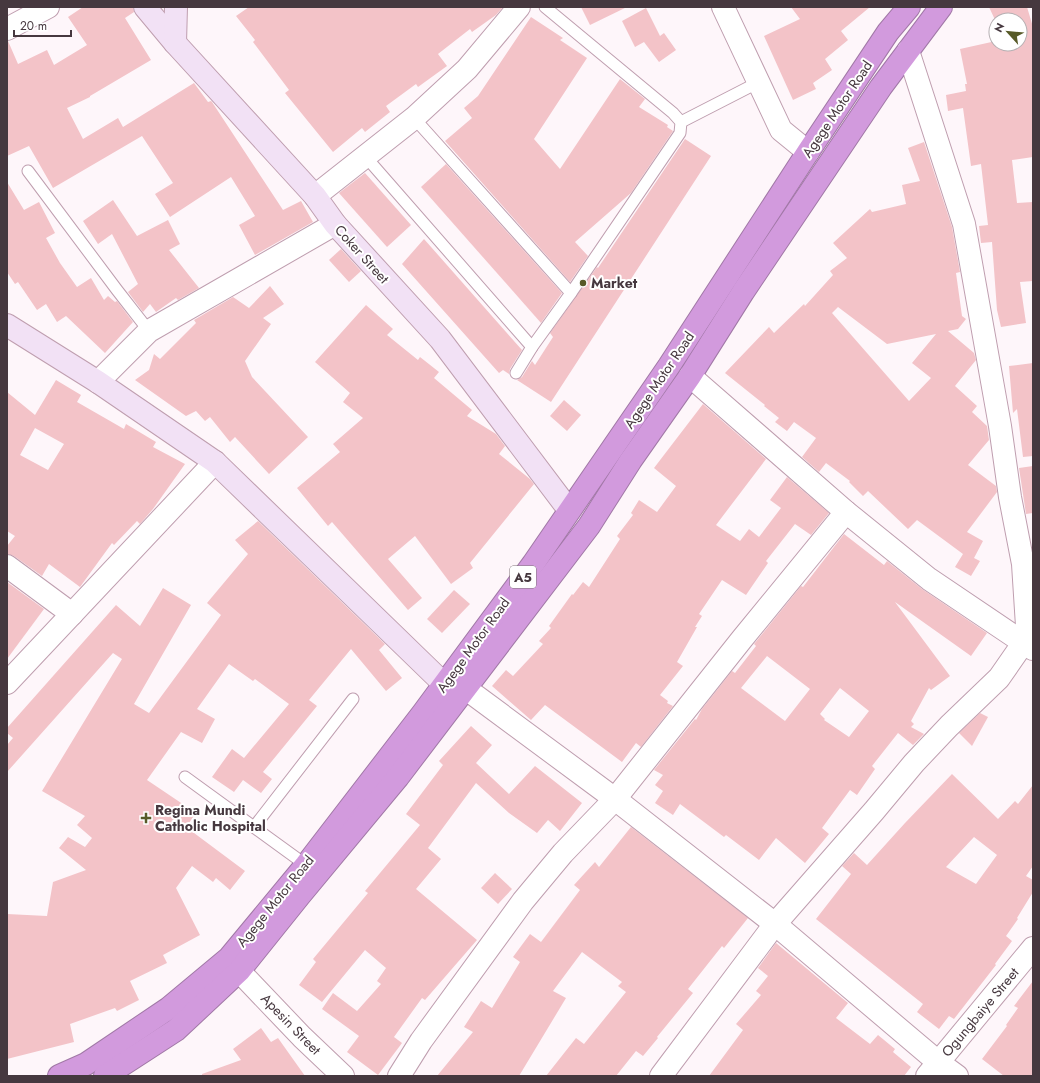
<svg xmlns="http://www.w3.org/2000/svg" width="1040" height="1083" font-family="Jost,sans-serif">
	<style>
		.building { fill: #f3c3c8; fill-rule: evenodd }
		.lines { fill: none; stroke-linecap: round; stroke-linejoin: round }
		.lane-casing { stroke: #bf9eaf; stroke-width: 13 }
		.street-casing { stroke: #bf9eaf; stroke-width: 24 }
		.secondary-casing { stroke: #bf9eaf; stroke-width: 24 }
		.highway-casing { stroke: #a178a6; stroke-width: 24 }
		.lane { stroke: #fff; stroke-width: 11 }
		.street { stroke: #fff; stroke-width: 22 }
		.secondary { stroke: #f2e1f5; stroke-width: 22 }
		.highway { stroke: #d29add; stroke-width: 22 }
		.poi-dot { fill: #575a28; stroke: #fff; stroke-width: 1.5 }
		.labels { text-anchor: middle; stroke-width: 4; stroke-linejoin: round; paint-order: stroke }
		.shield { fill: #fff; stroke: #7e7479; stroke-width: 1 }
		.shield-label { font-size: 13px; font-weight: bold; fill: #46383f }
		.street-label { font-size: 14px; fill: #46383f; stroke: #fff }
		.poi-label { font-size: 14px; font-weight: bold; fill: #46383f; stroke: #fff; text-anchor: start }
	</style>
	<rect width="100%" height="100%" fill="#fef6fa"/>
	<!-- building -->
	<g class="building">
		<path d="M83,7h50l1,5 -9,6 26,42 -61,36v1l-23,11 16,31 35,-21 5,9 71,-44 14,19 3,-1 1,1 71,108 18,-9 12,21 -58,33 -16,-30 16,-9 -24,-39 -61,40 -15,-23 18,-11 -31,-47 -89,52 -24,-42 -22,10v-115h1l10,23 29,-14 7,15 33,-20 -19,-28z"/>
		<path d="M249,7h254l-7,8 -24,17 -2,-3 -32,25 9,12 -29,21 -2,-3 -30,22 4,6 -25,20 -3,-4 -29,24 -48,-59 4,-3 -36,-48 2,-2 -19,-24z"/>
		<path d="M581,7h46l-37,18z"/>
		<path d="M791,7h79l-29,24 7,9 -23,19 7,11 -19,13 3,6 -23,11 -29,-64 36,-17z"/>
		<path d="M989,7h38l6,20v130l-21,3 5,43 16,-1v79l-13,1 6,41 -25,4 -4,-17 -5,-68 -11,1 -2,-17 9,-1 -7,-61 -10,2 -8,-58 -15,3 -2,-16 20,-4 -1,-7h2l-7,-35 36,-8v3h24v-24h-24v2z"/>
		<path d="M646,8l14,28 4,-3 12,17 -17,12 -15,-20 -9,5 -13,-26z"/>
		<path d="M531,17l32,21 -3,2 27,18 -53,81 26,30 60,-90 25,20 -6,8 29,18 -1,2 6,4 -42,62 -56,49 13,14 -18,26 -125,-141 27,-23 -8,-10 14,-12z"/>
		<path d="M685,139l26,17 -160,246 -34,-22 5,-3 10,-16 3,4 18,-28 -3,-4 47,-66 1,1z"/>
		<path d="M924,142l28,85 8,45 -4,1 6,43 4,3 -8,10 -10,2 26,22 2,7 -21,26 22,20 -5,6 15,14 2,14 -21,25 28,21 1,6 -30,40 16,9 -9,17 6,3 -9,15 -16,-9 8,-13 -46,-34 -9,9 -40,-38 -5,5 -14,-14 1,-1 -24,-18 -7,9 -17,-15 14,-19 -22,-16 -7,9 -12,-9 4,-4 -15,-12 1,-1 -40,-32 44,-46 5,6 30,-29 1,2 28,-31 -3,-4 17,-13 -14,-15 37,-34 2,3 34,-8 -4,-19 18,-4 -12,-33zM838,307l49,37 49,-10 -24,29 19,15 -22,23 -77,-88z"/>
		<path d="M446,164l116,129 -21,30 -120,-136z"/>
		<path d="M365,173l46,52 -24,22 -48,-54z"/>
		<path d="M7,182l17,28 15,-8 16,31 -9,5 14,25 17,24 14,-9 13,22 4,-4 7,6 2,-1 16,21 -28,31 -39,-37 -9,6 -11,-18 -9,6 -19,-28 -3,2 -8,-12z"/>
		<path d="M113,200l24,36 31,-16 12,24 -11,6 30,38 -21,12 -2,-2 -20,14 -6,-8 -7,8 -15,-20 10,-8 -26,-50 -14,10 -15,-23z"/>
		<path d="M424,239l98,111 -12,19 -1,5 -6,-4 -4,3 -97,-109z"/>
		<path d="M341,249l20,22 -12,11 -20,-22z"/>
		<path d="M270,286l14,18 -21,14 8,6 -26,37 7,16 56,60 -39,37 -34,-37 -5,5 -20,-25 -5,4 -9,-10 -10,5 -51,-36 14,-10 5,-16 6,5 36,-36 -2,-3 39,-23 16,11z"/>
		<path d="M366,305l27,24 -6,6 31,25 2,-3 19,15 -5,6 38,32 -5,6 29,18 9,12 -6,8 31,25 4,5 -64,79 3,5 -22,16 -36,-48 -27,23 34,39 -14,12 -76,-88 -4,4 -31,-38 43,-36 -7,-8 30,-26 -20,-16 7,-9 -35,-31z"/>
		<path d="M1033,363v93l-10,1 -6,-48 -4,4 -4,-47z"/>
		<path d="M56,380l25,15 -4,7 47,27 2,-5 30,18 -3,5 32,17 -32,45 -13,15 -3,-3 -23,24 -2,-2 -32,44 -31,-23 -7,12 -28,-20 -7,-2v-8l8,-10 -8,-5v-139l28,23zM35,428l29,16 -16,26 -28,-15z"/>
		<path d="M564,400l17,15 -14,16 -17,-15z"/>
		<path d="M703,404l63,55 -50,66 24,16 9,-12 10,8 22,-29 -11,-8 17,-23 42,36 -18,22 -16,-11 -29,37 2,2 -22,32 -24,-15 -23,34 3,2 -7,11h2l-20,35 6,4 -23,29 8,6 -1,2 6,3 -32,41 -5,-4 -14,19 -77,-57 -14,15 -39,-34 14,-16 7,6 30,-32 -4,-3 12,-13 -2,-2 23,-32 1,1 10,-13 6,5 31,-48 -3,-3 16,-21 -2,-2 8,-13 18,12 19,-26 -22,-18z"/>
		<path d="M1033,466v47l-7,1 -7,-46z"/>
		<path d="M258,521l127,123 -6,6 23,28 -16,13 -35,-42 -42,51 8,6 -54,66 9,7 -11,14 -18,-13 -9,12 -22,-15 20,-28 12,9 45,-54 -34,-25 -2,2 -24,-17 -32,45 18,10 -13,24 -21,-11 -34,48 49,33 -10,14 59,44 -15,19 -14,-12 -3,4 -21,-16 -16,22 24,47 -37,20 4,8 -37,18 9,19 -22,11 -2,-3 -45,16 4,18 -67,17v-145l40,2 6,-34 33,-12 -27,-22 9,-11 17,10 7,-9 -15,-13 8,-9 -43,-25 80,-132 -9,-6 -106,119v-27l6,-7 -6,-5v-5l109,-123 24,21 23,-38 28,17 -57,99 15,9 72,-98 -14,-12 41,-49 -13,-14z"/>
		<path d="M844,534l40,31 3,-4 35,28 65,44 -16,23 -76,-54 55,74 -19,14 -2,-2 -18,33 3,3 -3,3 13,7 -11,11 -15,-12 -26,33 3,3 -18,26 -7,-5 -28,38 7,6 -24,29 -29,-25 -17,22 -33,-25 -2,2 -44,-33 -7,11 -18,-12 8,-12 -8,-6 8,-10 -9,-5 41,-51 1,1 6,-11 30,-38 3,2 21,-27 -2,-2 47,-58 2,1zM767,656l43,33 -25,32 -44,-33zM840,688l29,23 -20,26 -25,-17 1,-1 -5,-5z"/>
		<path d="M7,582l37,27 -37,50z"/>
		<path d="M454,590l16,14 -28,29 -15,-14z"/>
		<path d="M980,713l8,4 -16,29 -13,-13z"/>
		<path d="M471,726l21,19 -16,18 33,31 26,-28 47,37 -22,28 -12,-11 -11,13 -28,-20 -33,-30 -48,65 13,11 -25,30 61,51 -52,60 -3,-2 -28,39 8,6 -24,32 -31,-23 12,-16 -37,-27 11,-16 24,18 24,-27 -4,-3 9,-13 -21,-18 -43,52 -23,-17 17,-23 -3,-3 55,-66 -3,-2 55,-66 -14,-11 37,-49 -4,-4z"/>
		<path d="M952,774l46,45 17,-18 3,3 15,-19v81l-7,10 7,4v12l-16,26 1,1 -12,17 6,5 -17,23 1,1 -42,54 -5,-3 -10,13 -22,-17 6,-8 -107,-85 35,-45 -9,-8 12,-13 13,12 38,-42zM974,837l23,18 -21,29 -30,-17z"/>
		<path d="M631,827l117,91 -24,30 -2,-2 -34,43 5,4 -36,44 1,1 -15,18 -7,-5 -20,25h-70l30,-38 8,6 42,-52 -8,-6 4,-4 -40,-30 -29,39 13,7 -47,78h-82l36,-44 -9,-5 17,-26 11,7 28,-46 -7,-5 17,-23 11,8 39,-52 -6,-5 21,-23 4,5z"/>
		<path d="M495,873l17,16 -14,15 -17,-16z"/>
		<path d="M776,943l72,60 -12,15 34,26 8,-9 17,14 -2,3 18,15 -7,9h-195l34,-46 -7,-6 25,-29 -5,-4 12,-15 -10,-8z"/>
		<path d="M1033,981v95h-29l-22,-17 25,-33 -1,-1 12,-17 -4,-2z"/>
		<path d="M261,1028l10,14 7,-4 27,38h-103v-2l39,-14 -8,-11z"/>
	</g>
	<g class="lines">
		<!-- lane casing -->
		<g class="lane-casing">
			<g id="lane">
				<path d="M414,118l157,175"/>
				<path d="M681,122l78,-40"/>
				<path d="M365,156l167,191"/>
				<path d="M28,171l89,119 32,41"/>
				<path d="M516,373l16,-26 39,-54 109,-160 1,-11 -8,-9 -128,-106"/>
				<path d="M185,777l121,88"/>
				<path d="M254,827l99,-128"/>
			</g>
		</g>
		<!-- street casing -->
		<g class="street-casing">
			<g id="street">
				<path d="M723,7l58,123 27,22"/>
				<path d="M7,29l41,-22"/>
				<path d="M315,196l99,-78 53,-49 52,-62"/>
				<path d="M690,376l156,136 83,67 104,70"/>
				<path d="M98,382l51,-51 186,-107"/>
				<path d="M7,566l65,48"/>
				<path d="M7,683l208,-221"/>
				<path d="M465,688l150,111 160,125 163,138 19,14"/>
				<path d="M239,971l63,66 41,39"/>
				<path d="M399,1076l22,-35 102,-140 40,-48 52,-54 127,-160 104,-127"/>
				<path d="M661,1076l114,-152 99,-113 40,-48 35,-37 50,-48 25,-36 3,-16 -4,-62 -13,-67 -10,-71 -36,-202 -56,-173"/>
				<path d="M927,1076l106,-128"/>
			</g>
		</g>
		<!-- secondary casing -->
		<g class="secondary-casing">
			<g id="secondary">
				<path d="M145,7l30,36 140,153 20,28 105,115 129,171"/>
				<path d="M175,43l1,-36"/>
				<path d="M7,325l91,57 117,80 229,222"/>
			</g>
		</g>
		<!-- highway casing -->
		<g class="highway-casing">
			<g id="highway">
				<path d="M59,1076l27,-12 83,-56 60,-50 77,-93 117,-152 110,-149 136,-198 139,-214 80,-120 21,-25"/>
				<path d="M105,1076l71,-46 63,-59 61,-76 98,-118 191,-251 42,-66 59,-84 53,-84 138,-205 60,-80"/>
			</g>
		</g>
		<!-- lane -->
		<use href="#lane" class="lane"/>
		<!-- street -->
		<use href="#street" class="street"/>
		<!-- secondary -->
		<use href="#secondary" class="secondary"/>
		<!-- highway -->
		<use href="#highway" class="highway"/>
	</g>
	<!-- markers -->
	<g class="poi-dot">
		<circle cx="583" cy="283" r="4"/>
		<path d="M144 812h4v4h4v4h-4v4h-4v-4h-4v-4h4z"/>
	</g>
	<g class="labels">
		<!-- shield labels -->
		<rect class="shield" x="510" y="566" width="26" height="22" rx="3"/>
		<g class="shield-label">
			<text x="523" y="582">A5</text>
		</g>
		<!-- street labels -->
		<g class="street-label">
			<text transform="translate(837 109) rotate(-56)" y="5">Agege Motor Road</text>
			<text transform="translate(362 254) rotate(48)" y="5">Coker Street</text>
			<text transform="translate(659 380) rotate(-56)" y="5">Agege Motor Road</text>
			<text transform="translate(473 645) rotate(-54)" y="5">Agege Motor Road</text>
			<text transform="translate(275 901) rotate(-51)" y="5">Agege Motor Road</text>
			<text transform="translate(980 1012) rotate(-50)" y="5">Ogungbaiye Street</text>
			<text transform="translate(291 1024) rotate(46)" y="5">Apesin Street</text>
		</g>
		<!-- poi labels -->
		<g class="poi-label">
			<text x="591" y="288">Market</text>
			<text x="155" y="815">Regina Mundi<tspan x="155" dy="16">Catholic Hospital</tspan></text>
		</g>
	</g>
	<!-- border -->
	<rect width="1040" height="1083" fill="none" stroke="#46383f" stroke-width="16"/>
	<!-- north arrow -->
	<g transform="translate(1008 32) rotate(297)"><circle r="19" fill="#ffffff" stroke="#b5afb2"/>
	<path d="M0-3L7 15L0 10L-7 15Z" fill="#575a28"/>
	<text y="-6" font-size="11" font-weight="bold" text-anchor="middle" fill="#46383f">N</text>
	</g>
	<!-- scale -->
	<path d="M14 30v6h57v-6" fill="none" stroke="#46383f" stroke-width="2"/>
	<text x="20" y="30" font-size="12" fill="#46383f" stroke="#ffffff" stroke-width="3" paint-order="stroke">20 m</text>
</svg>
